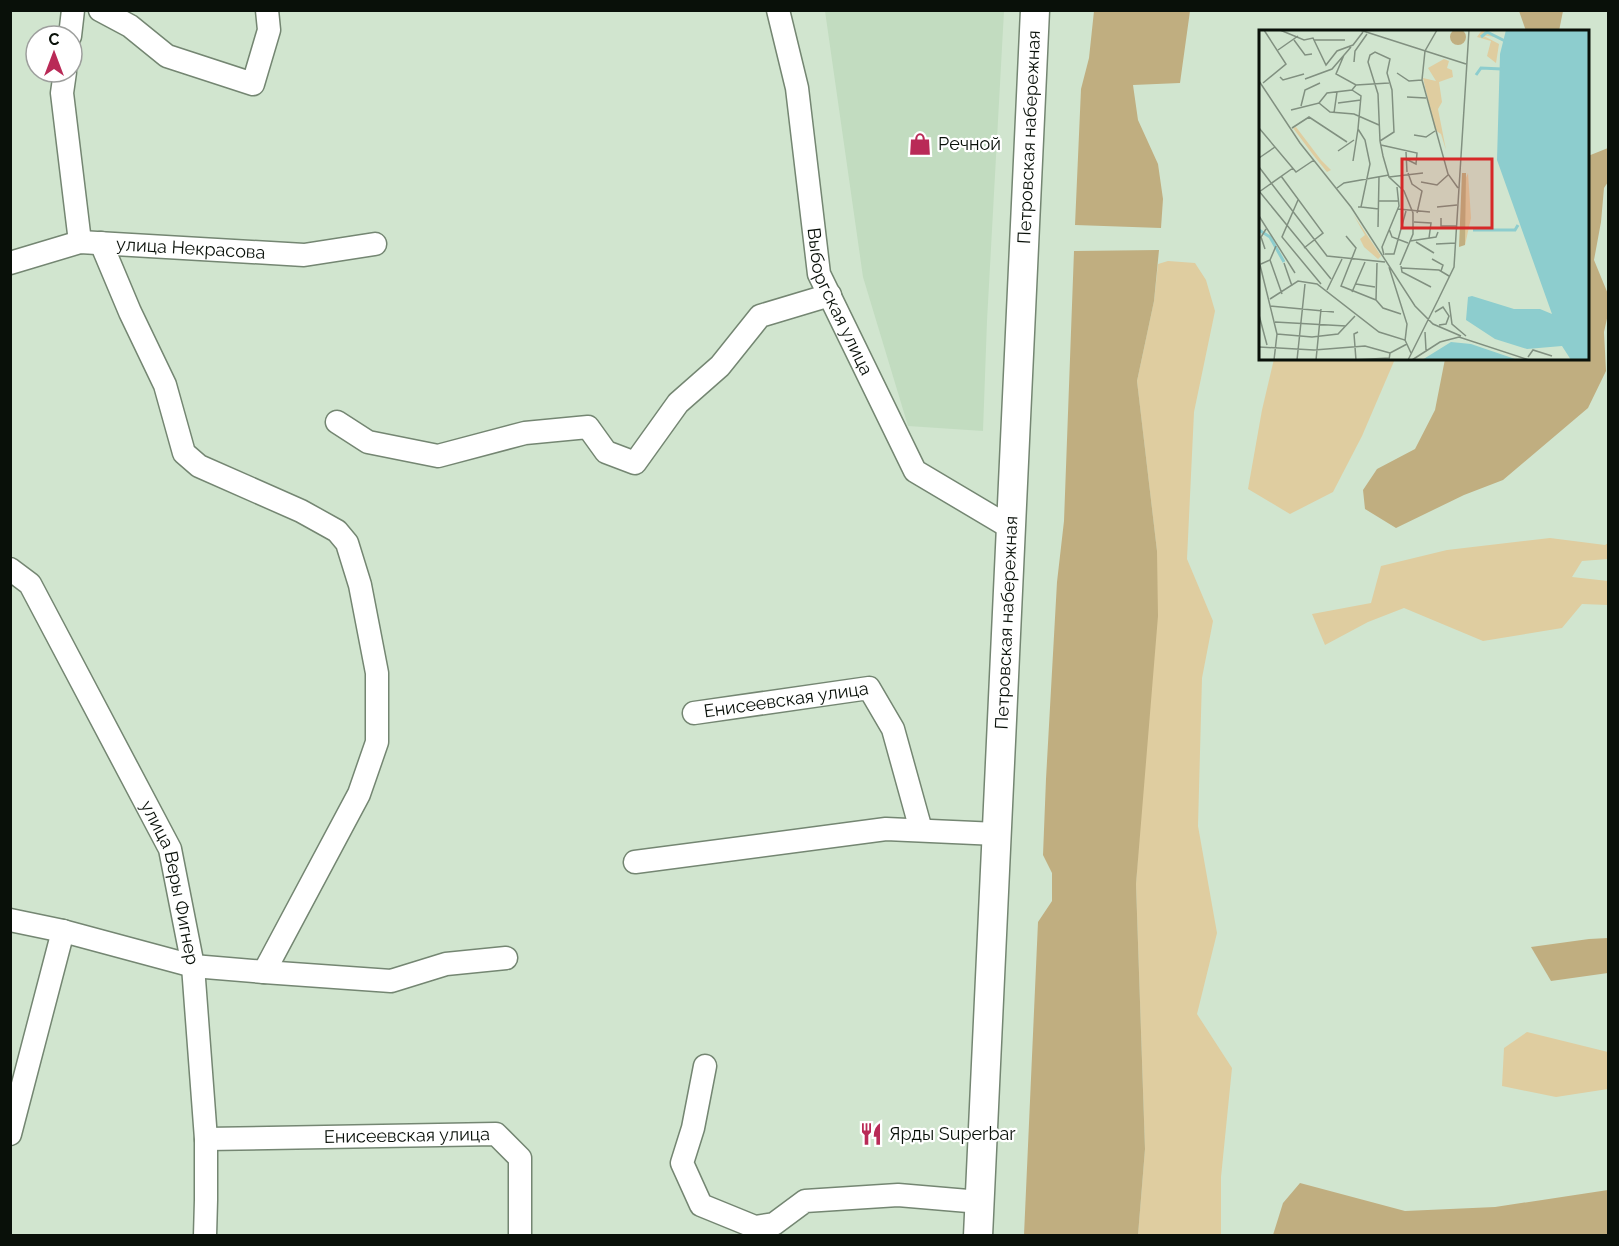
<svg xmlns="http://www.w3.org/2000/svg" width="1619" height="1246" font-family="Raleway,sans-serif">
	<style>
		.built { fill: #c2dcc0 }
		.green { fill: #dfcda0 }
		.forest { fill: #c0ae80 }
		.lines { fill: none; stroke-linecap: round; stroke-linejoin: round }
		.minor-casing { stroke: #748672; stroke-width: 25 }
		.major-casing { stroke: #748672; stroke-width: 31 }
		.minor { stroke: #fff; stroke-width: 22 }
		.major { stroke: #fff; stroke-width: 28 }
		.labels { text-anchor: middle; stroke-width: 4.5; stroke-linejoin: round; paint-order: stroke }
		.street-label { font-size: 18px; fill: #091009; stroke: #fff }
		.poi-label { font-size: 18px; fill: #091009; stroke: #fff; text-anchor: start }
		.inset-river { fill: none; stroke: #8dcdce; stroke-width: 3 }
		.inset-road { fill: none; stroke: #819080; stroke-width: 1.5 }
		.view { fill: #d62828; fill-opacity: 0.15; stroke: #d62828; stroke-width: 3 }
		.inset-edge { fill: none; stroke: #091009; stroke-width: 3 }
	</style>
	<rect width="100%" height="100%" fill="#d1e5cf"/>
	<!-- built -->
	<path class="built" d="M825,11h179l-17,310 -4,110 -75,-5 -45,-149z"/>
	<!-- green -->
	<g class="green">
		<path d="M1168,261l27,2 11,17 9,31 -21,101 -7,147 26,62 -11,57 -4,148 19,107 -20,81 35,54 -11,109v58h-83l7,-86 -9,-265 21,-333 -20,-170 17,-80 4,-37z"/>
		<path d="M1274,359h121l-33,77 -29,56 -43,22 -42,-25 14,-79z"/>
		<path d="M1550,538l55,7 3,-2v16l-26,2 -10,16 36,4v24l-26,-1 -20,24 -79,13 -79,-33 -36,14 -43,23 -13,-31 59,-11 10,-37 66,-16z"/>
		<path d="M1527,1032l81,20v37l-52,8 -54,-11 2,-38z"/>
	</g>
	<!-- forest -->
	<g class="forest">
		<path d="M1094,11h96l-10,72 -47,2 5,35 20,44 5,35 -2,29 -86,-3 6,-136 8,-31z"/>
		<path d="M1519,11h44l-4,20h-33z"/>
		<path d="M1608,148v34l-4,6 -3,34 -7,38 14,34v20l-4,18 2,39 -18,37 -85,72 -39,15 -68,33 -31,-19 -2,-19 14,-21 38,-20 20,-39 10,-51 143,-1v-202z"/>
		<path d="M1159,250l-5,51 -17,80 20,170 1,65 -22,268 9,265 -7,86h-114l14,-313 14,-21v-28l-9,-18 3,-76 11,-197 7,-61 10,-270z"/>
		<path d="M1608,938v35l-57,8 -20,-34 58,-8z"/>
		<path d="M1300,1183l105,28 90,-4 113,-17v45h-335l10,-32z"/>
	</g>
	<g class="lines">
		<!-- minor casing -->
		<g class="minor-casing">
			<g id="minor">
				<path d="M100,10l30,16 37,30 86,28 16,-54 -2,-20"/>
				<path id="s1" d="M778,10l19,78 22,186 96,197 96,57"/>
				<path d="M70,36l3,-26"/>
				<path d="M65,72l-3,21 18,149"/>
				<path d="M101,243l29,69 35,73 19,68 15,13 102,45 36,20 10,12 13,42 17,88v69l-18,52 -95,178"/>
				<path id="s2" d="M10,263l70,-21 224,13 71,-11"/>
				<path d="M337,422l31,20 70,14 87,-23 63,-6 18,25 29,11 43,-60 42,-37 40,-50 70,-21"/>
				<path id="s3" d="M10,569l20,15 140,265 23,117 13,173v61l-1,36"/>
				<path id="s4" d="M694,713l175,-25 24,41 28,101"/>
				<path d="M635,862l251,-33 111,5"/>
				<path d="M10,920l53,11 130,35 71,6 127,9 55,-17 60,-6"/>
				<path d="M705,1066l-12,62 -11,35 19,42 54,22 19,-3 31,-23 93,-6 82,7"/>
				<path d="M10,1134l53,-203"/>
				<path id="s5" d="M206,1139l290,-5 24,24v78"/>
			</g>
		</g>
		<!-- major casing -->
		<g class="major-casing">
			<g id="major">
				<path id="s6" d="M978,1236l57,-1226"/>
			</g>
		</g>
		<!-- minor -->
		<use href="#minor" class="minor"/>
		<!-- major -->
		<use href="#major" class="major"/>
	</g>
	<!-- icons -->
	<defs>
		<g id="shop-bare" transform="scale(1.8)"><path d="M-5-2.5h2.3a2.7 3.5 0 0 1 5.4 0H5L5.5 6h-11ZM-1.5-2.5h3a1.5 2.3 0 0 0-3 0Z" fill="#b92a57" stroke="#fff" stroke-width="2.5" paint-order="stroke"/></g>
		<g id="restaurant-bare" transform="scale(1.8)"><path d="M-5-6h1v4h1v-4h1v4h1v-4h1v5L-1.5 .5V6h-2V.5L-5-1ZM5-6V6H3V1.5H1.5Q1.5-4 5-6Z" fill="#b92a57" stroke="#fff" stroke-width="2.5" paint-order="stroke"/></g>
	</defs>
	<g fill-rule="evenodd">
		<use href="#shop-bare" x="920" y="144"/>
		<use href="#restaurant-bare" x="871" y="1134"/>
	</g>
	<g class="labels">
		<!-- street labels -->
		<g class="street-label">
			<text dy="6" stroke="none"><textPath href="#s6" startOffset="1100">Петровская набережная</textPath></text>
			<text dy="6" stroke="none"><textPath href="#s2" startOffset="184">улица Некрасова</textPath></text>
			<text dy="6" stroke="none"><textPath href="#s1" startOffset="300">Выборгская улица</textPath></text>
			<text dy="6" stroke="none"><textPath href="#s6" startOffset="614">Петровская набережная</textPath></text>
			<text dy="6" stroke="none"><textPath href="#s4" startOffset="93">Енисеевская улица</textPath></text>
			<text dy="6" stroke="none"><textPath href="#s3" startOffset="357">улица Веры Фигнер</textPath></text>
			<text dy="6" stroke="none"><textPath href="#s5" startOffset="201">Енисеевская улица</textPath></text>
		</g>
		<!-- poi labels -->
		<g class="poi-label">
			<text x="938" y="150">Речной</text>
			<text x="889" y="1140">Ярды Superbar</text>
		</g>
	</g>
	<!-- overview -->
	<g transform="translate(1259 30)">
		<rect width="330" height="330" fill="#d1e5cf"/>
		<path d="M223,0l19,8 -19,-3 17,9 -3,19 -9,-7 4,-15 -14,-4zM185,29l5,2 -2,7 5,2 1,7 -14,5 3,20 -4,7 8,41 -5,-16 -6,-4 -12,-52 13,3 -8,-13zM37,97l25,33 10,10 -4,2 -13,-16 -21,-28zM209,143l3,45 -6,27v-65zM94,184l28,42 -3,3 -14,-12 -4,-8 5,-4z" fill="#dfcda0"/>
		<path d="M191 7a8 8 0 1 1 16 0a8 8 0 1 1-16 0ZM203,143h4l-1,72 -6,2z" fill="#c0ae80"/>
		<path d="M247,0h83v330h-18l-9,-14 -35,3 -32,-10 -29,-19 2,-23 4,-1 42,13h26l12,5 -55,-154 3,-106zM192,312l20,2 47,16h-96z" fill="#8dcdce"/>
		<path class="inset-river" d="M222,7l6,-5 18,9M217,45l5,-7 21,1M0,200l11,7 14,25M214,200h42l3,-5"/>
		<path class="inset-road" d="M21,0l24,10 9,-2 13,27 11,-14 16,-6 10,-13M101,0l106,34M178,0l-12,21 -3,29 26,94 10,14M35,10l11,15 7,-1M55,10h31M19,20l20,-14M85,25l-8,19 20,11 33,-2M95,32l1,-11 12,-17M138,43l12,8 13,-1M21,47l3,3 21,-6M46,49l27,-10 19,-22M0,51l41,62 51,64 64,99 18,18 28,12M4,53l23,-19 -22,-34M93,60l9,6 -3,33 7,11 5,24 -9,43h-3M148,67l19,1M60,73l8,-10 25,-3 4,-5M79,73l23,-3M42,76l4,-16 15,-7M32,80l28,-7 11,9 24,2 25,11M75,83l3,-21M0,98l37,44 18,-12M33,98l17,-11 38,25M155,105l12,2 9,-6M121,111l14,-9 -2,-42 -5,-17 3,-14 -15,-7 -5,3 -2,7 10,32 2,47 3,15 6,21 15,14 9,22v21l-13,31M122,115l36,8 -1,11 -10,-5M79,121l16,-11M147,122l1,20M0,128l16,-11M94,131l5,-32M0,137l68,89 58,6M149,143l4,11 10,7 -5,22M22,146l42,57 -19,15M130,147l34,-4M162,152l16,3 11,-10M78,158l7,-5 45,-8M0,161l72,88M0,162l34,-24M39,170l-16,37 39,47M120,171h20M102,177l18,2M178,177l20,-2M139,179l32,3M0,186l36,57M182,188v8h16M155,192l17,1 -2,15M119,197l1,-50M130,199l3,8 16,6M87,206l10,12 -15,38 35,14M151,211l26,-4 2,-5M157,212l18,11M177,214l20,-1M6,219l-4,-12 5,-8M126,224h9l12,-43M125,225l-2,-8 17,-41 -2,-19M173,229l11,6 -2,6M11,230l12,34M0,231l18,73 -3,26M25,233l8,23M118,233l-1,37 7,8 18,6M2,234l9,-4 6,-14M142,236l1,6 29,15M130,237l18,57 -2,17M143,238l37,2 10,6M97,254l19,3M68,260l15,-31M93,262l13,-30M11,269l28,-18 19,3 62,48 26,8 6,13M179,270l16,-33 15,-237M190,272l3,22 14,12M11,276l64,6M176,282l8,-5 6,9 -3,8 -7,1M0,285l8,30M16,292l71,4M166,302l1,18M18,304l35,3 26,-3 17,-18M0,317l55,3 51,-4 25,7M269,327l5,-7 19,6M38,330l8,-76M57,330l5,-51M93,330l38,-2M97,330l-2,-26 4,-2M130,330l1,-7 17,-9M149,330l30,-60M153,330l28,-18 19,-5 70,23"/>
		<path class="view" d="M143,129h90v69h-90z"/>
		<rect width="330" height="330" class="inset-edge"/>
	</g>
	<!-- border -->
	<rect width="1619" height="1246" fill="none" stroke="#091009" stroke-width="24"/>
	<!-- north arrow -->
	<g transform="translate(54 54)"><circle r="28" fill="#ffffff" stroke="#9d9f9d" stroke-width="1.5"/>
	<path d="M0-4.5L10 22L0 15L-10 22Z" fill="#b92a57"/>
	<text y="-9" font-size="16" font-weight="bold" text-anchor="middle" fill="#091009">С</text>
	</g>
</svg>
